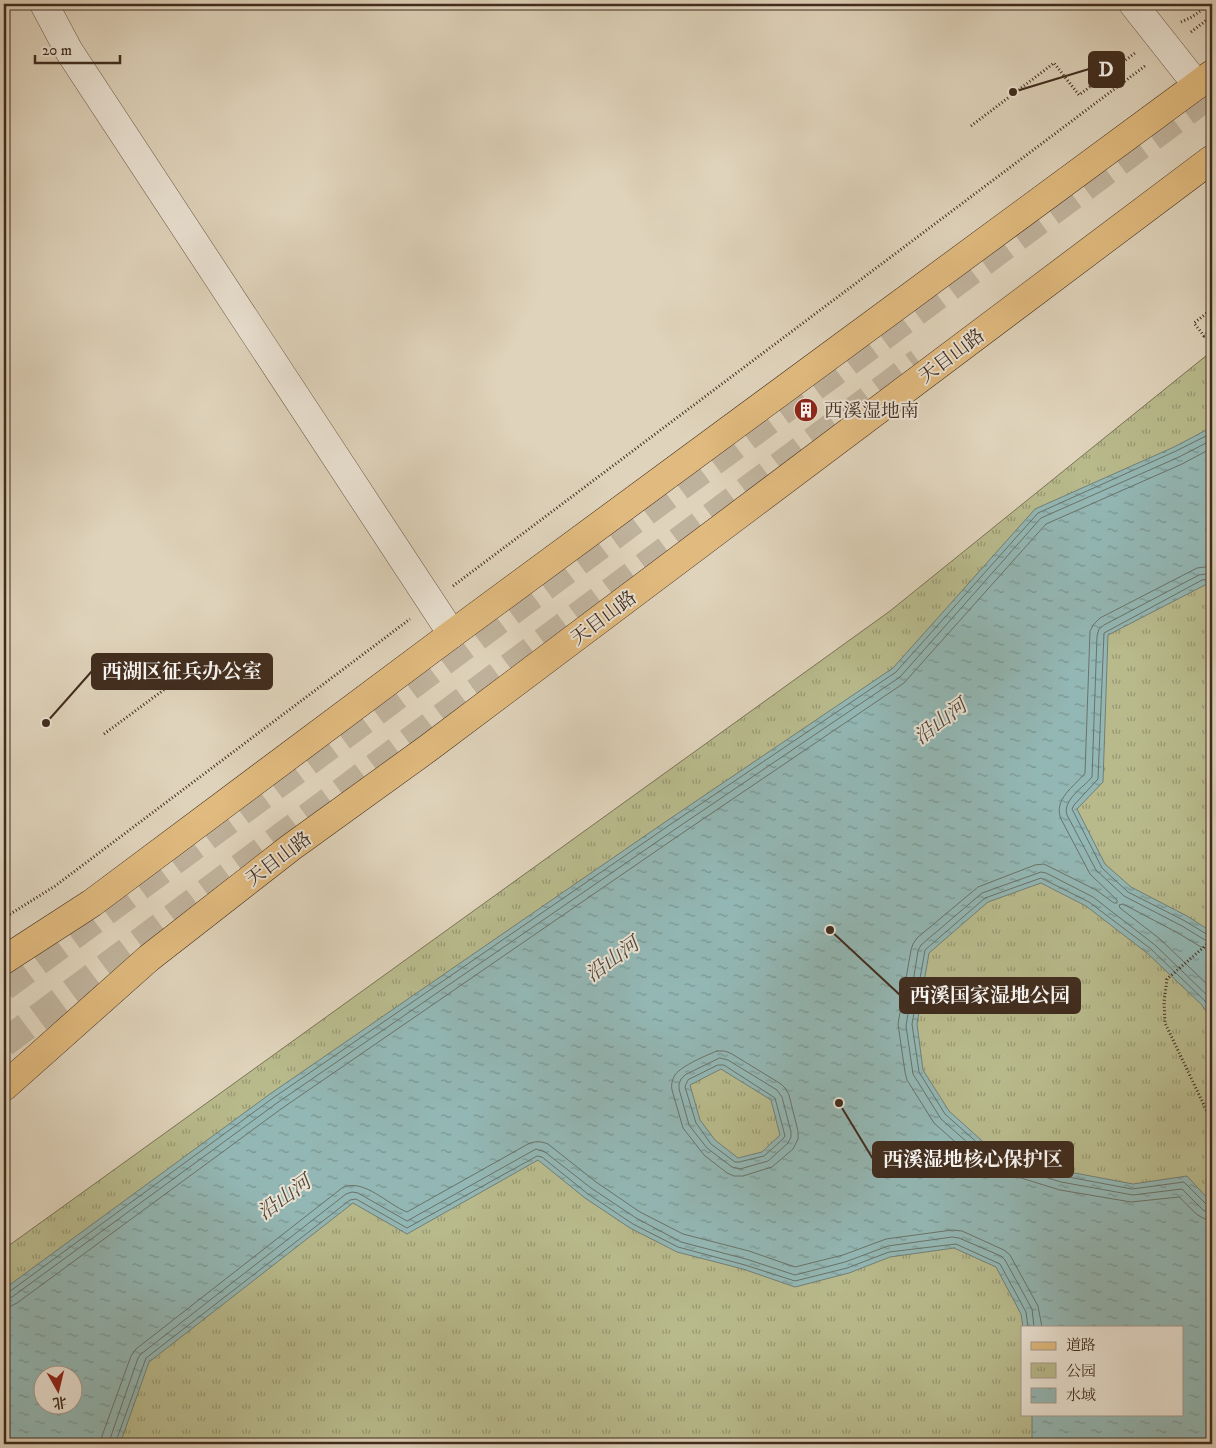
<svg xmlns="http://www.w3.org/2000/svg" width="1216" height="1448" font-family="'IM FELL DW Pica','Noto Serif SC',serif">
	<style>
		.park { fill: url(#park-tufts); stroke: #7c7355; fill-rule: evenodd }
		.water { fill: url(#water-ripples); stroke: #727f78; fill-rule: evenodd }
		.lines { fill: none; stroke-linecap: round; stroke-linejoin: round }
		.shore { stroke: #6a7269; stroke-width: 1 }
		.highway-tunnel { stroke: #bfb29c; stroke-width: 28; stroke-dasharray: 28 14; stroke-linecap: butt }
		.minor-casing { stroke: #685645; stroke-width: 29 }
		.major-casing { stroke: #402c1e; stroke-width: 29 }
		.path { stroke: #402c1e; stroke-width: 3; stroke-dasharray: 1 2.5; stroke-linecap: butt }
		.minor { stroke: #eae2d3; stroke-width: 28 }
		.major { stroke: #e0ba7e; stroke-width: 28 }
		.labels { text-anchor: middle; stroke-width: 4; stroke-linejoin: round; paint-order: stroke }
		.street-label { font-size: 19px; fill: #402c1e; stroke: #eae2d3 }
		.poi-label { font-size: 19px; fill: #402c1e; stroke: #eae2d3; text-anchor: start }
		.water-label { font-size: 20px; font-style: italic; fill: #51483c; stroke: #eae2d3 }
		.leader { fill: none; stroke: #402c1e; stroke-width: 2 }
		.callout-dot { fill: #402c1e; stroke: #eae2d3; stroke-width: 2 }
		.callout { fill: #402c1e; stroke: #402c1e; stroke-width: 2 }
		.callout-label { font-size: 20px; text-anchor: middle; font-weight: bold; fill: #fff }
	</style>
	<defs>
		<pattern id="park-tufts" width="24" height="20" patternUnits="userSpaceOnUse" patternTransform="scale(1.25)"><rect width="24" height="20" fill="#b8ba8c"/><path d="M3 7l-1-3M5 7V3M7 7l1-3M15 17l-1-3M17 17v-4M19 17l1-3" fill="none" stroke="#979772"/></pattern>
		<pattern id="water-ripples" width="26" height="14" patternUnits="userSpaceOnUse" patternTransform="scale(1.25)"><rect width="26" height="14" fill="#93b7b4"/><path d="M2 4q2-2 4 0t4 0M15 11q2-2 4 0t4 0" fill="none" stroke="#799592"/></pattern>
	</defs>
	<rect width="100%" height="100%" fill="#dfd3bb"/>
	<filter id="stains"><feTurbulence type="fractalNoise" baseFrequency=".004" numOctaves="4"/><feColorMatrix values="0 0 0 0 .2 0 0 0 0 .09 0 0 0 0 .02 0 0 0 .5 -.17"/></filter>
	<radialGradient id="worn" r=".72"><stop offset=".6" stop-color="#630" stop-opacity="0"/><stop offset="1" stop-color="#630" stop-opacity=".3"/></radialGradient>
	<!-- park -->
	<path class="park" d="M1212,351v1093h-1208v-195l886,-638zM1022,1327h160v87h-160zM42,1376h30v30h-30z"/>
	<!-- water -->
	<path class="water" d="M1212,427v157l-7,1 -97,50 -5,147 -26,27 28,55 26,23 56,29 25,16v88l-10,-15 -55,-52 -61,-47 -45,-23 -53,19 -59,51 -12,71 6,46 26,41 42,38 73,22 69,13 54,-8 25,27v241h-180v-30h150v-87h-159l-2,-13 -25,-47 -42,-19 -64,9 -41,16 -54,14 -52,-18 -66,-17 -47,-24 -45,-30 -47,-38 -131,74 -54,-31 -204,159 -29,82h-116v-155l266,-195 398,-274 225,-152 142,-159 139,-62zM721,1069l50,31 9,35 -18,17 -24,6 -23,-18 -15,-20 -10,-35zM42,1376h30v30h-30z"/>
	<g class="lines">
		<!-- shore -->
		<g class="shore">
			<path d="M1212,566l-15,2 -97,50 -6,6 -4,7 -5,142c-11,14 -32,26 -24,46l29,55 27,26v3h-3l-18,-13 -52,-26 -9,1 -57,22 -61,51 -4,6 -2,6 -13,74 7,48 2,8 27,43 45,40 6,4 75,23 71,12 48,-5c11,9 18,23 33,23"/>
			<path d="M1212,573l-13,2 -95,50 -5,4 -2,7 -5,141c-8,10 -30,23 -25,38l29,55 28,26 58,30 23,14 7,2"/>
			<path d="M1212,579l-10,1 -98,53 -6,146 -24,26 -2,4 30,59 26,24 57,29 23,14 4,1"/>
			<path d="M1212,949l-11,-2 -23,-14 -55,-29 -4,1 1,3 40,31 52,50"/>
			<path d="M1212,1000l-57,-55 -62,-48 -47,-24 -5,-1 -59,21 -61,52 -3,6 -12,75 7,48 28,45 45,40 75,23 72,13 49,-6 21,21 9,3"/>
			<path d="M1212,1011l-7,-10 -54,-52 -62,-47 -48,-24 -56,20 -60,52 -13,74 7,48 26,42 45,40 73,22 69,13 52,-7 23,23 5,1"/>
			<path d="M717,1051h8l7,3 49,30 4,4 4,7 9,36v8l-5,10 -21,18 -29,9h-9l-7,-3 -23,-18 -21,-27 -11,-38c-1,-5 0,-10 3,-15 6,-9 32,-20 42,-24z"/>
			<path d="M720,1058l8,2 49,30 5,7 9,35v5l-3,6 -20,18 -28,8 -8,-2 -25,-19 -18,-23 -10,-36v-5l2,-5 4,-4z"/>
			<path d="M718,1065h6l51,33 10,38 -2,3 -19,17 -25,6h-4l-24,-18 -15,-21 -11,-36 1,-3 2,-4z"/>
			<path d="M4,1293l5,-1 264,-194 398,-274 225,-152 142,-159 138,-62 36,-18"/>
			<path d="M4,1299l8,-2 265,-194 397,-273 226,-153 141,-159 138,-61 33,-17"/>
			<path d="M4,1307l7,-1 6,-3 264,-194 397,-273 226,-153 142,-159 136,-60 30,-16"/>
			<path d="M101,1444l1,-8 29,-80 5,-7 206,-161c21,-11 46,17 65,24l121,-68c7,-3 13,-3 20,0l48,38 44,30 43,22 66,17 46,16 48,-12 43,-16 66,-9 10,1 42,19 6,5 28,51 4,21"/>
			<path d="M109,1444l1,-5 28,-81 3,-4 205,-160 6,-2 6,1 49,28 129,-72 9,3 46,36 45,30 45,24 65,17 49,16 50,-13 43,-16 64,-9 7,1 42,18 4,4 27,49 2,18"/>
			<path d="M115,1444l31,-86 204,-158 6,-1 51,29 130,-72 5,1 46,37 45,30 45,23 67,18 50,16 52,-13 42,-16 67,-8 44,20 26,48 2,15"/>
		</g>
		<!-- highway-tunnel -->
		<g class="highway-tunnel">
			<path d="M4,987l1208,-894"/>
			<path d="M4,1043l915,-681"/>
		</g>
		<!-- minor casing -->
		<g class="minor-casing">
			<g id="minor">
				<path d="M44,4l25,47 383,583"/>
				<path d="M1133,4l64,81"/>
			</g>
		</g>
		<!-- major casing -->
		<g class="major-casing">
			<g id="major">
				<path d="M4,960l88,-57 360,-269 760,-560"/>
				<path d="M4,1087l145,-129 141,-110 137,-99 785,-590"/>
			</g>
		</g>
		<!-- path -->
		<g class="path">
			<path d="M1181,22l11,-5 18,-13"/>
			<path d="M1191,32l21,-16"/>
			<path d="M971,126l83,-63 25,32 56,-42"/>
			<path d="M1212,309l-18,14 10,13 8,-7"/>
			<path d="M453,586l692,-520"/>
			<path d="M104,734l84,-62"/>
			<path d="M4,918l51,-32 355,-267"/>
			<path d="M1212,940l-45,39 -3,23 1,21 47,99"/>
		</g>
		<!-- minor -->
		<use href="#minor" class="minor"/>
		<!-- major -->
		<use href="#major" class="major"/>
	</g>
	<!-- icons -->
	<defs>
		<g id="building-disc" transform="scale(1.25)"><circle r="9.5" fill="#8f2418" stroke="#eae2d3"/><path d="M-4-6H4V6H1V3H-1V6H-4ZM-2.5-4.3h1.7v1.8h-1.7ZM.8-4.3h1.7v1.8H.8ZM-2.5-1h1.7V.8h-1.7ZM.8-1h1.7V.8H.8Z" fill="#fff"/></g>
	</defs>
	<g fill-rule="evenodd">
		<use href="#building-disc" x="806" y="410"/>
	</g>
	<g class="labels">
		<!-- street labels -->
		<g class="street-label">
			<text transform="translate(951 355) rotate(-37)" y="7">天目山路</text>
			<text transform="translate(603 617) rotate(-37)" y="7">天目山路</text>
			<text transform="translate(278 858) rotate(-37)" y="7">天目山路</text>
		</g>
		<!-- poi labels -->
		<g class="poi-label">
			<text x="824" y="417">西溪湿地南</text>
		</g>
		<!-- water labels -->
		<g class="water-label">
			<text transform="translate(940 721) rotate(-37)" y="7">沿山河</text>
			<text transform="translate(612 959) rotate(-36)" y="7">沿山河</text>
			<text transform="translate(284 1197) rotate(-36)" y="7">沿山河</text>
		</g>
	</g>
	<!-- callouts -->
	<path class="leader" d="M1013 92L1089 69M46 723L92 671M830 930L900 995M839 1103L873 1159"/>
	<g class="callout-dot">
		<circle cx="1013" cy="92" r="5"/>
		<circle cx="46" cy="723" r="5"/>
		<circle cx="830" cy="930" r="5"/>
		<circle cx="839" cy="1103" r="5"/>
	</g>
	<g class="callout">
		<rect x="1089" y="52" width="35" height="35" rx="5"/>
		<rect x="92" y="654" width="180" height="35" rx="5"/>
		<rect x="900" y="978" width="180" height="35" rx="5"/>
		<rect x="873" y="1142" width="200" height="35" rx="5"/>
	</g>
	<g class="callout-label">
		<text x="1106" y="76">D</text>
		<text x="182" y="678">西湖区征兵办公室</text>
		<text x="990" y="1002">西溪国家湿地公园</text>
		<text x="973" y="1166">西溪湿地核心保护区</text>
	</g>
	<!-- margin -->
	<rect width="1216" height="1448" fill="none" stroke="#dfd3bb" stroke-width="20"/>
	<rect x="5" y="5" width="1206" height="1438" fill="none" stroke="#402c1e" stroke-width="2.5"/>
	<rect x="10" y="10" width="1196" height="1428" fill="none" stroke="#402c1e"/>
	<!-- legend -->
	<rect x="1021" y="1326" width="162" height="90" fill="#eae2d3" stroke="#a6998b"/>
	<rect x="1031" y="1342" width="25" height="8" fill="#e0ba7e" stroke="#a6998b"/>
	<text x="1066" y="1350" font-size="15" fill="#402c1e">道路</text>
	<rect x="1031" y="1363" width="25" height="15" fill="url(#park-tufts)" stroke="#a6998b"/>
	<text x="1066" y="1376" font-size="15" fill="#402c1e">公园</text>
	<rect x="1031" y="1388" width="25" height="15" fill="url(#water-ripples)" stroke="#a6998b"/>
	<text x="1066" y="1400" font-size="15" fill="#402c1e">水域</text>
	<!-- north arrow -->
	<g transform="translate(58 1390) rotate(172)"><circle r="24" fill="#eae2d3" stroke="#a6998b"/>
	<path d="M0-4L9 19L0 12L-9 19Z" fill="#8f2418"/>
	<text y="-8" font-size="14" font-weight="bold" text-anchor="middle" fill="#402c1e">北</text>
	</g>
	<!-- scale -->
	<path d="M35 55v8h85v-8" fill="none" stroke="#402c1e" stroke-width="2.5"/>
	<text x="42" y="55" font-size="15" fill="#402c1e" stroke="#eae2d3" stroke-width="4" paint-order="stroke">20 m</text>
	<rect width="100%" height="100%" filter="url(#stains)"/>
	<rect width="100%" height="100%" fill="url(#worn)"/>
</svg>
